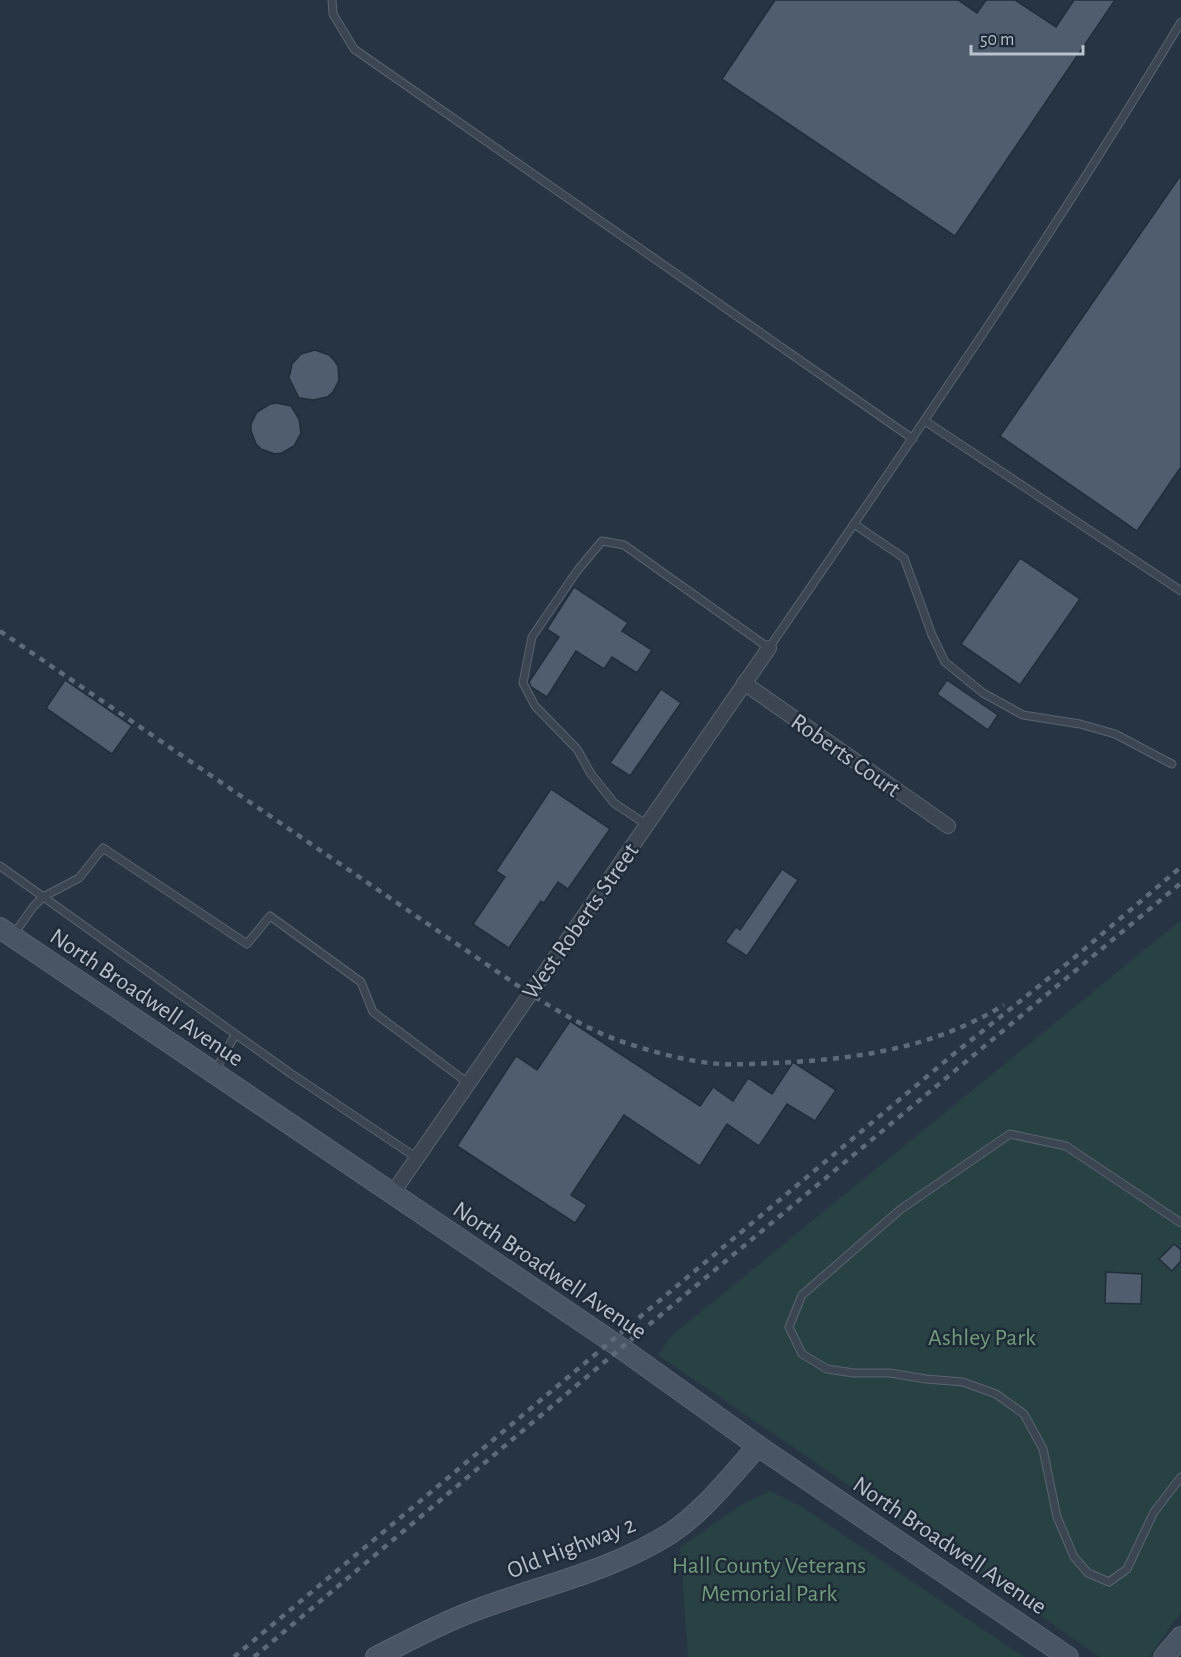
<svg xmlns="http://www.w3.org/2000/svg" width="1181" height="1657" font-family="'Alegreya Sans',sans-serif">
	<style>
		.green { fill: #284243 }
		.building { fill: #4f5d6e; stroke: #212d3a; stroke-width: 1.5 }
		.lines { fill: none; stroke-linecap: round; stroke-linejoin: round }
		.service-casing { stroke: #59646f; stroke-width: 9 }
		.minor-casing { stroke: #59646f; stroke-width: 16 }
		.secondary-casing { stroke: #59646f; stroke-width: 22 }
		.service { stroke: #3b4652; stroke-width: 7 }
		.minor { stroke: #3b4652; stroke-width: 14 }
		.secondary { stroke: #495565; stroke-width: 20 }
		.rail { stroke: #5d6a79; stroke-width: 4.5; stroke-dasharray: 6 6; stroke-linecap: butt }
		.labels { text-anchor: middle; stroke-width: 5; stroke-linejoin: round; paint-order: stroke }
		.street-label { font-size: 24px; fill: #b8c1cc; stroke: #1f2b38 }
		.park-label { font-size: 24px; fill: #6f9d77; stroke: #1f2b38 }
	</style>
	<rect width="100%" height="100%" fill="#263443"/>
	<!-- green -->
	<g class="green">
		<path d="M1181,920v692l-32,45h-49l-442,-302 13,-19z"/>
		<path d="M770,1491l32,16 222,150h-336l-8,-110 61,-42z"/>
	</g>
	<!-- building -->
	<g class="building">
		<path d="M775,0h183l19,13 9,-13h29l41,27 18,-27h41l-160,236 -233,-157z"/>
		<path d="M1181,175v292l-44,64 -137,-95z"/>
		<path d="M315,350l14,5 5,5 4,6 1,14 -6,12 -6,5 -14,3 -14,-2 -10,-20 3,-14 9,-10z"/>
		<path d="M277,403l14,3 8,13 2,14 -7,13 -12,7 -7,1 -14,-5 -5,-5 -5,-13v-7l6,-12 13,-8z"/>
		<path d="M1020,558l60,41 -60,86 -59,-41z"/>
		<path d="M574,587l54,36 -6,8 30,19 -15,23 -25,-16 -8,12 -28,-18 -29,46 -16,-10 -2,-5 30,-45 -12,-8z"/>
		<path d="M65,680l67,46 -20,28 -66,-46z"/>
		<path d="M947,680l51,35 -10,15 -51,-36z"/>
		<path d="M661,689l20,14 -51,73 -20,-13z"/>
		<path d="M551,789l59,40 -42,60 -10,-7 -14,21 -3,-2 -32,47 -36,-24 32,-47 -9,-6z"/>
		<path d="M782,869l16,11 -51,76 -22,-14 11,-15 4,3z"/>
		<path d="M570,1021l130,85 13,-19 20,14 15,-23 24,16 21,-32 43,28 -21,31 -28,-17 -28,42 -32,-22 -27,42 -76,-51 -53,80 16,10 -12,18 -118,-77 59,-90 21,14z"/>
		<path d="M1174,1244l7,6v11l-9,10 -13,-12z"/>
		<path d="M1106,1272l36,2 -1,30 -36,-1z"/>
	</g>
	<g class="lines">
		<!-- service casing -->
		<g class="service-casing">
			<g id="service">
				<path d="M332,0l1,14 21,35 559,390"/>
				<path d="M925,421l256,170"/>
				<path d="M854,524l50,34 28,77 13,27 38,31 40,22 57,9 35,10 57,30"/>
				<path d="M647,825l-33,-22 -23,-29 -14,-25 -42,-43 -12,-23 9,-46 45,-66 25,-30 22,4 145,103c141,-206 284,-412 412,-626"/>
				<path d="M0,866l290,207 127,85"/>
				<path d="M14,934l19,-27 10,-10 36,-19 24,-30 144,96 23,-28 91,66 12,30 95,71"/>
				<path d="M215,1071l20,-36"/>
				<path d="M1181,1223l-115,-77 -56,-12 -109,75 -99,86 -13,32 13,27 25,15 27,4h36l36,6 37,3 33,12 28,20 19,35 14,68 17,40 14,16 21,9 18,-13 27,-57 27,-35"/>
			</g>
		</g>
		<!-- minor casing -->
		<g class="minor-casing">
			<g id="minor">
				<path d="M744,683l204,143"/>
				<path d="M392,1194l377,-546"/>
			</g>
		</g>
		<!-- secondary casing -->
		<g class="secondary-casing">
			<g id="secondary">
				<path d="M0,928l621,420 137,98 310,211"/>
				<path d="M376,1657c32,-16 63,-33 95,-45 67,-26 139,-40 200,-79 34,-23 60,-57 87,-87"/>
				<path d="M1164,1657l17,-20"/>
			</g>
		</g>
		<!-- service -->
		<use href="#service" class="service"/>
		<!-- minor -->
		<use href="#minor" class="minor"/>
		<!-- secondary -->
		<use href="#secondary" class="secondary"/>
		<!-- rail -->
		<g class="rail">
			<path d="M0,631l530,363c30,18 60,37 93,48 30,10 66,20 98,22 25,1 49,-1 73,-2 76,-5 144,-17 210,-57"/>
			<path d="M234,1657l721,-604 114,-91 112,-95"/>
			<path d="M254,1657l367,-309 560,-465"/>
		</g>
	</g>
	<g class="labels">
		<!-- street labels -->
		<g class="street-label">
			<text transform="translate(846 755) rotate(35)" y="8">Roberts Court</text>
			<text transform="translate(580 921) rotate(-55)" y="8">West Roberts Street</text>
			<text transform="translate(147 997) rotate(34)" y="8">North Broadwell Avenue</text>
			<text transform="translate(550 1270) rotate(34)" y="8">North Broadwell Avenue</text>
			<text transform="translate(950 1545) rotate(34)" y="8">North Broadwell Avenue</text>
			<text transform="translate(571 1547) rotate(-21)" y="8">Old Highway 2</text>
		</g>
		<!-- park labels -->
		<g class="park-label">
			<text x="982" y="1345">Ashley Park</text>
			<text x="769" y="1573">Hall County Veterans<tspan x="769" dy="28">Memorial Park</tspan></text>
		</g>
	</g>
	<!-- scale -->
	<path d="M971 45v9h112v-9" fill="none" stroke="#b8c1cc" stroke-width="3"/>
	<text x="980" y="45" font-size="18" fill="#b8c1cc" stroke="#1f2b38" stroke-width="4.5" paint-order="stroke">50 m</text>
</svg>
